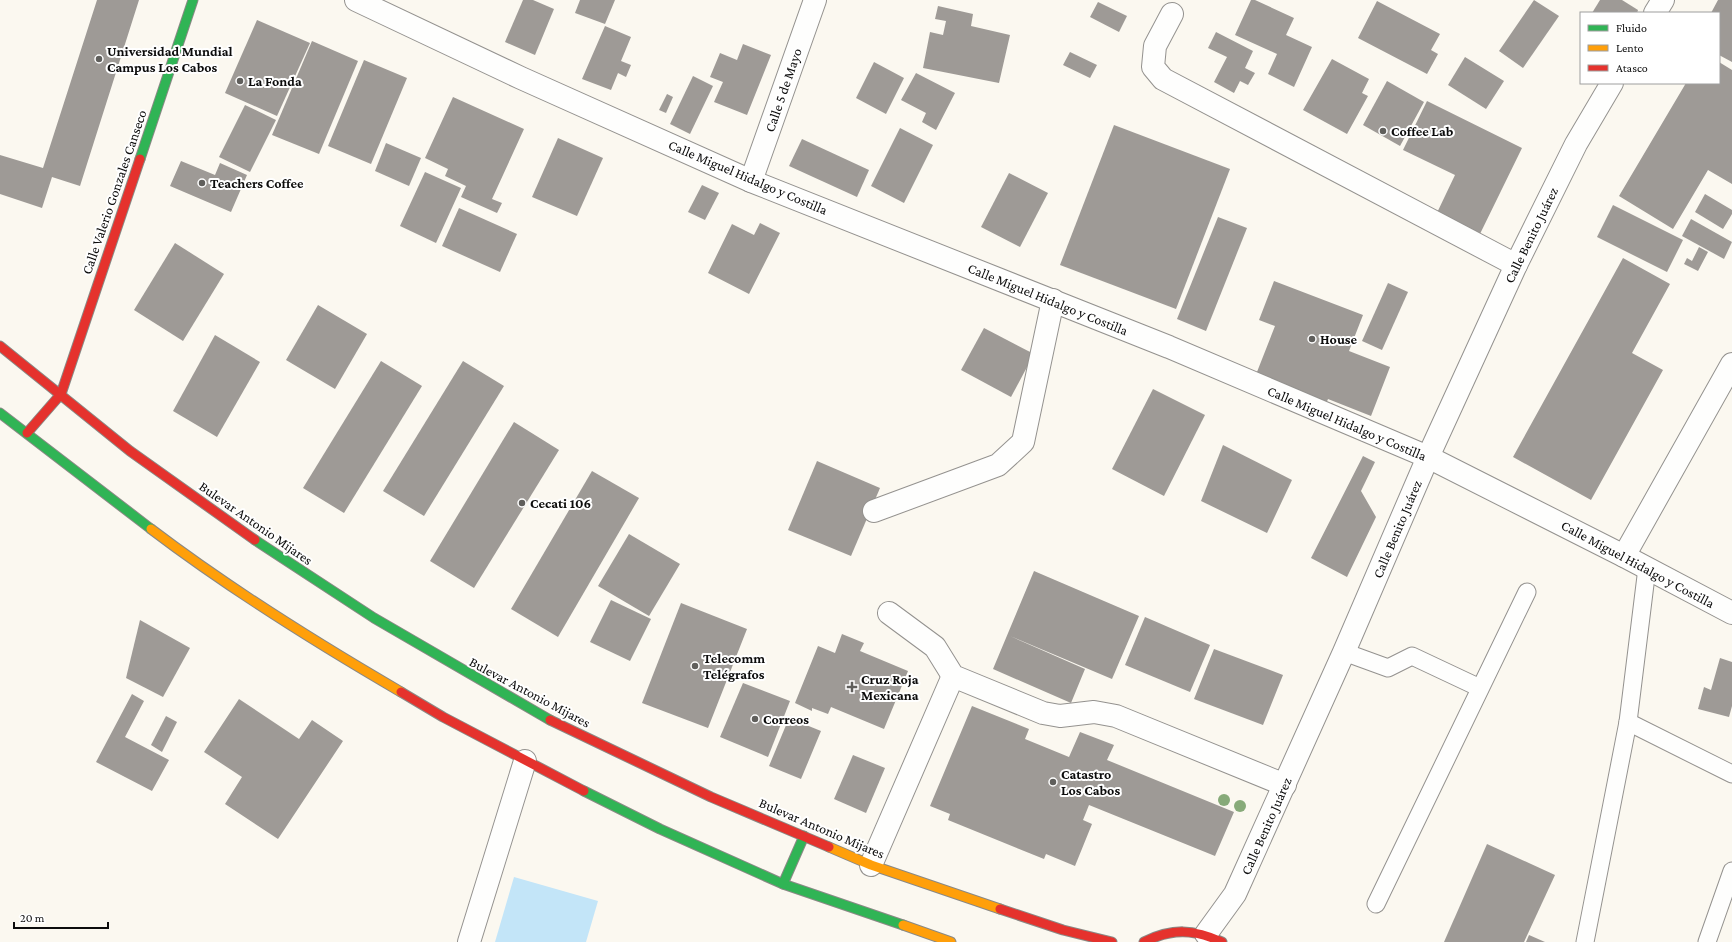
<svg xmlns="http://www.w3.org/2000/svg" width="1732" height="942" font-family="'Crimson Pro',serif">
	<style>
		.water { fill: #c3e5f8 }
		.building { fill: #9e9a96 }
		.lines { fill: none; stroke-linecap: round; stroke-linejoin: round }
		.lane-casing { stroke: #94928f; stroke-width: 19 }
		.street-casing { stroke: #94928f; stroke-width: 24 }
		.fast-casing { stroke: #8a8985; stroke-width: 11 }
		.slow-casing { stroke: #8a8985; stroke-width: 11 }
		.jam-casing { stroke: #8a8985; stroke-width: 11 }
		.lane { stroke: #fefefd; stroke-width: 17 }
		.street { stroke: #fefefd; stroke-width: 22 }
		.fast { stroke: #30b455; stroke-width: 9 }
		.slow { stroke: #ff9f0a; stroke-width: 9 }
		.jam { stroke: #e5322d; stroke-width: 9 }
		.tree { fill: #87aa79 }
		.poi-dot { fill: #605f5c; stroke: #fff; stroke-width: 1.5 }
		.labels { text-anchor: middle; stroke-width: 4; stroke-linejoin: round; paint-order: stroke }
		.poi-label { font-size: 14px; font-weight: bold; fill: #0c0c0c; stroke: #fff; text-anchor: start }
		.street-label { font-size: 14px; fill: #0c0c0c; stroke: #fff }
	</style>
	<rect width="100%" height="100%" fill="#fbf8f0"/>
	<!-- water -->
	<path class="water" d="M514,877l84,24 -12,41h-91z"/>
	<!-- building -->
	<g class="building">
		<path d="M97,0h42l-59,186 -28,-9 -10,31 -42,-14v-39l43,13z"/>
		<path d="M523,0h10l21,9 -19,46 -30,-13z"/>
		<path d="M580,0h35l-10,24 -30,-11z"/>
		<path d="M1251,0h4l39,18 -8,17 26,12 -18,40 -26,-13 9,-20 -42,-19z"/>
		<path d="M1534,0l25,16 -36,52 -24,-17z"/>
		<path d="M1600,0h22l16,10 -1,3h-45z"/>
		<path d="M1718,0h14v62l-13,-7v-42h-8z"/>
		<path d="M1377,1l63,33 -9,16 7,4 -11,20 -69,-36z"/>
		<path d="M1098,2l29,14 -8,16 -29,-15z"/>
		<path d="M938,6l35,8 -2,12 39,9 -11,48 -76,-15 7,-36 13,3 3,-14 -11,-2z"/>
		<path d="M257,20l53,23 -33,73 -52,-23z"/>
		<path d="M605,26l26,11 -10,24 10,4 -5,12 -8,-4 -7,17 -29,-11z"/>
		<path d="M1216,32l37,19 -8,17 10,5 -7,12 -8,-4 -6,12 -20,-11 13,-25 -19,-9z"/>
		<path d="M312,41l46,20 -39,93 -47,-19z"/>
		<path d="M743,44l28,11 -24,60 -33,-13 9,-20 -13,-5 10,-24 17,7z"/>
		<path d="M1070,52l27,13 -7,13 -27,-13z"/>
		<path d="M1465,57l39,24 -18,28 -38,-24z"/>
		<path d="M1332,59l37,20 -7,14 6,3 -21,38 -44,-24z"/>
		<path d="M364,60l43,18 -36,86 -43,-18z"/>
		<path d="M874,62l30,16 -18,36 -30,-16z"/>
		<path d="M1719,62l13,8v114l-24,-14 -35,59 -54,-33 67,-113h33z"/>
		<path d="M916,73l39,20 -19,37 -14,-8 4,-9 -25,-13z"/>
		<path d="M693,76l20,10 -23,48 -20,-10z"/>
		<path d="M1387,81l37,21 -24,44 -37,-21z"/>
		<path d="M667,94l6,3 -7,16 -7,-3z"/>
		<path d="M453,97l71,32 -32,70 10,4 -5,10 -36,-16 5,-11 -21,-10 3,-7 -23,-11z"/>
		<path d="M1427,101l95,47 -44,90 -43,-21 20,-42 -52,-25z"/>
		<path d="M245,105l31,15 -26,52 -31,-15z"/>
		<path d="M1114,125l116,44 -54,140 -116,-44z"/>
		<path d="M900,128l33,17 -29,58 -33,-17z"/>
		<path d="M558,138l45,20 -26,58 -45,-19z"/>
		<path d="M802,139l67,31 -12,27 -68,-31z"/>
		<path d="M386,143l35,15 -12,28 -34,-15z"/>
		<path d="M181,161l34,14 5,-12 27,12 -16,37 -61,-26z"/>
		<path d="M425,172l36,16 -25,55 -36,-17z"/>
		<path d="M1009,173l39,20 -28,54 -39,-20z"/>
		<path d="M702,185l17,8 -14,27 -17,-8z"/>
		<path d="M1705,194l27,16v4l-9,15 -28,-17z"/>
		<path d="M1613,205l70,35 -16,32 -70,-35z"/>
		<path d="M459,208l58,26 -17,38 -58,-26z"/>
		<path d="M1218,217l29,11 -41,103 -29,-12z"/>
		<path d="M1691,219l41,23 -8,17 -42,-23z"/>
		<path d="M760,223l20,10 -31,61 -41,-21 24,-49 22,11z"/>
		<path d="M175,243l49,31 -41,67 -49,-31z"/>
		<path d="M1699,247l9,5 -10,19 -14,-7 3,-6 5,3z"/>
		<path d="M1623,258l47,26 -38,69 31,17 -72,130 -78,-43z"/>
		<path d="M1274,281l89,34 -14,36 41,16 -19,49 -43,-17 -2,5 -71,-27 20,-51 -16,-6z"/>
		<path d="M1388,283l20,9 -26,58 -20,-9z"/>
		<path d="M318,305l49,29 -32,55 -49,-29z"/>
		<path d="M984,328l50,26 -23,43 -50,-27z"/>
		<path d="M215,335l45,27 -43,75 -44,-26z"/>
		<path d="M381,361l41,25 -78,127 -41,-25z"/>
		<path d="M463,361l41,25 -80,130 -41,-25z"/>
		<path d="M1153,389l52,26 -41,81 -52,-27z"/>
		<path d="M514,422l45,28 -85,138 -44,-27z"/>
		<path d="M1223,445l69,35 -25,53 -66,-32z"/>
		<path d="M1363,456l12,6 -14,29 15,26 -29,60 -36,-19z"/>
		<path d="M817,461l63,27 -29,68 -63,-26z"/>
		<path d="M592,471l47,27 -81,139 -47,-28z"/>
		<path d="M629,534l51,30 -31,52 -51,-30z"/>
		<path d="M1034,571l105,45 -27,63 -102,-43 75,33 -14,34 -78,-34z"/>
		<path d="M611,600l40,19 -21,42 -40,-19z"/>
		<path d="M681,603l66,26 -39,99 -66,-25z"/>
		<path d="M1145,617l65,28 -20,47 -65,-27z"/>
		<path d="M140,620l50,28 -27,49 -37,-19z"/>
		<path d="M842,634l22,9 -4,8 48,20 -24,58 -53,-22 -3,7 -16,-6v3l-17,-8 23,-57 17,7z"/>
		<path d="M1214,649l69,26 -20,50 -69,-26z"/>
		<path d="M1720,658l12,4v44l-3,11 -31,-8 6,-22 7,3z"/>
		<path d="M743,683l47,18 -22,56 -48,-20z"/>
		<path d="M132,694l12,7 -19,36 44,23 -17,31 -56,-29z"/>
		<path d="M239,699l60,40 13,-19 31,21 -65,98 -53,-35 17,-27 -38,-25z"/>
		<path d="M972,706l57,23 -4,10 44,18 11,-25 34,13 -7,15 127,52 -19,44 -126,-51 -6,15 9,4 -17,42 -29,-12 -2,5 -96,-39 2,-6 -20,-8z"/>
		<path d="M166,716l11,6 -15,30 -11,-7z"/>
		<path d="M789,718l32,13 -20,48 -32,-13z"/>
		<path d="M853,755l32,13 -19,45 -32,-14z"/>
		<path d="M1487,844l68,31 -31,67h-80z"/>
		<path d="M1529,935l16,7h-19z"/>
	</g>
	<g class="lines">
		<!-- lane casing -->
		<g class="lane-casing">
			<g id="lane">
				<path d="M1344,652l44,16 24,-12 68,32"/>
				<path d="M1628,722l104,52"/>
				<path d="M1376,904l151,-312"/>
				<path d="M1585,942l43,-220 19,-154"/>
				<path d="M1707,942l25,-71"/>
			</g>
		</g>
		<!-- street casing -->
		<g class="street-casing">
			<g id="street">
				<path d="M356,0l165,78 230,103 418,166 259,110 196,99 108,57"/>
				<path d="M1655,13l8,-13"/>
				<path d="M1172,14l-17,32 -2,21 10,12 353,186"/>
				<path d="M751,181l64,-181"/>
				<path d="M874,511l124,-46 25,-23 30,-142"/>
				<path d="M1624,556l108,-192"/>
				<path d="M889,613l46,34 18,29 90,37 17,3 34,-4 22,4 169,69"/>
				<path d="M871,865l82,-189"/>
				<path d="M1206,934l29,-40 109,-242 84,-195 88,-192 60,-121 36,-61"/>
				<path d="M469,942l56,-181"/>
			</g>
		</g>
		<!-- fast casing -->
		<g class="fast-casing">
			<g id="fast">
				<path d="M140,159l53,-159"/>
				<path d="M0,413l151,116"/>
				<path d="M255,540l119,78 176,102"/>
				<path d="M584,791l76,38 123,55 120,41"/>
				<path d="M783,884l21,-48"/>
			</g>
		</g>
		<!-- slow casing -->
		<g class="slow-casing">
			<g id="slow">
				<path d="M151,529c79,60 164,113 250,163"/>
				<path d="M829,847l42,18 129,44"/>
				<path d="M903,925l48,17"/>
			</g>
		</g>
		<!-- jam casing -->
		<g class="jam-casing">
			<g id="jam">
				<path d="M0,346l130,105 125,89"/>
				<path d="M27,433l34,-39 79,-235"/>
				<path d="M401,692l42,25 141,74"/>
				<path d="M550,720l161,77 118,50"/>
				<path d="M1000,909l63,21 49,12"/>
				<path d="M1144,942c28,-14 50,-13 78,0"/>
			</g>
		</g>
		<!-- lane -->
		<use href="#lane" class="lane"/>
		<!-- street -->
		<use href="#street" class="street"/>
		<!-- fast -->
		<use href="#fast" class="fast"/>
		<!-- slow -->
		<use href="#slow" class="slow"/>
		<!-- jam -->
		<use href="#jam" class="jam"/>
	</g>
	<!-- trees -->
	<g class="tree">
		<circle cx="1224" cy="800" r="6"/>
		<circle cx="1240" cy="806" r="6"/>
	</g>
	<!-- markers -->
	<g class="poi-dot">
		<circle cx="99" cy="59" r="4"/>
		<circle cx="240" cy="81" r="4"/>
		<circle cx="1383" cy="131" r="4"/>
		<circle cx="202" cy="183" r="4"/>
		<circle cx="1312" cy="339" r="4"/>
		<circle cx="522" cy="503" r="4"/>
		<circle cx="695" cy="666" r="4"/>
		<path d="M850 681h4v4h4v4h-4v4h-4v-4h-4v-4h4z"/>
		<circle cx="755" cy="719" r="4"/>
		<circle cx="1053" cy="782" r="4"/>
	</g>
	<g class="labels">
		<!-- poi labels -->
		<g class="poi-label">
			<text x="107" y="56">Universidad Mundial<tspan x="107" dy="16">Campus Los Cabos</tspan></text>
			<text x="248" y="86">La Fonda</text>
			<text x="1391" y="136">Coffee Lab</text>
			<text x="210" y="188">Teachers Coffee</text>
			<text x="1320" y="344">House</text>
			<text x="530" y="508">Cecati 106</text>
			<text x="703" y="663">Telecomm<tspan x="703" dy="16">Telégrafos</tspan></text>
			<text x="861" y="684">Cruz Roja<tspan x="861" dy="16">Mexicana</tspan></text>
			<text x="763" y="724">Correos</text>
			<text x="1061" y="779">Catastro<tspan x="1061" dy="16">Los Cabos</tspan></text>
		</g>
		<!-- street labels -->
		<g class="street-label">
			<text transform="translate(783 90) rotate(-71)" y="5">Calle 5 de Mayo</text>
			<text transform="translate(748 177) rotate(23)" y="5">Calle Miguel Hidalgo y Costilla</text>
			<text transform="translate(114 192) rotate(-71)" y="5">Calle Valerio Gonzales Canseco</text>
			<text transform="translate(1531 235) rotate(-64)" y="5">Calle Benito Juárez</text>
			<text transform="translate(1048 299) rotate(22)" y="5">Calle Miguel Hidalgo y Costilla</text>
			<text transform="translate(1347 423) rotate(23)" y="5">Calle Miguel Hidalgo y Costilla</text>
			<text transform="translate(256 523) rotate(35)" y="5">Bulevar Antonio Mijares</text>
			<text transform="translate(1397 529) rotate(-67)" y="5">Calle Benito Juárez</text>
			<text transform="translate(1638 564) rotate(28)" y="5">Calle Miguel Hidalgo y Costilla</text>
			<text transform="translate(530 692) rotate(28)" y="5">Bulevar Antonio Mijares</text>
			<text transform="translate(1266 826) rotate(-66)" y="5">Calle Benito Juárez</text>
			<text transform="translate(822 828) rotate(23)" y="5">Bulevar Antonio Mijares</text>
		</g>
	</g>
	<!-- legend -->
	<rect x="1580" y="12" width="140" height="72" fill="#ffffff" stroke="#9e9e9e"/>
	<rect x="1588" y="25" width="20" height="6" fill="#30b455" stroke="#9e9e9e"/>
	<text x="1616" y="32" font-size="12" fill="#0c0c0c">Fluido</text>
	<rect x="1588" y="45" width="20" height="6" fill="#ff9f0a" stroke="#9e9e9e"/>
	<text x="1616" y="52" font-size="12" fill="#0c0c0c">Lento</text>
	<rect x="1588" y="65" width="20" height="6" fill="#e5322d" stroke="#9e9e9e"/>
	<text x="1616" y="72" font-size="12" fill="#0c0c0c">Atasco</text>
	<!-- scale -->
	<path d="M14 922v6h94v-6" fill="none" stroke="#0c0c0c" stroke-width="2"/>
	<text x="20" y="922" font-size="12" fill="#0c0c0c" stroke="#ffffff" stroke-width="3" paint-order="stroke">20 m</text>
</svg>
